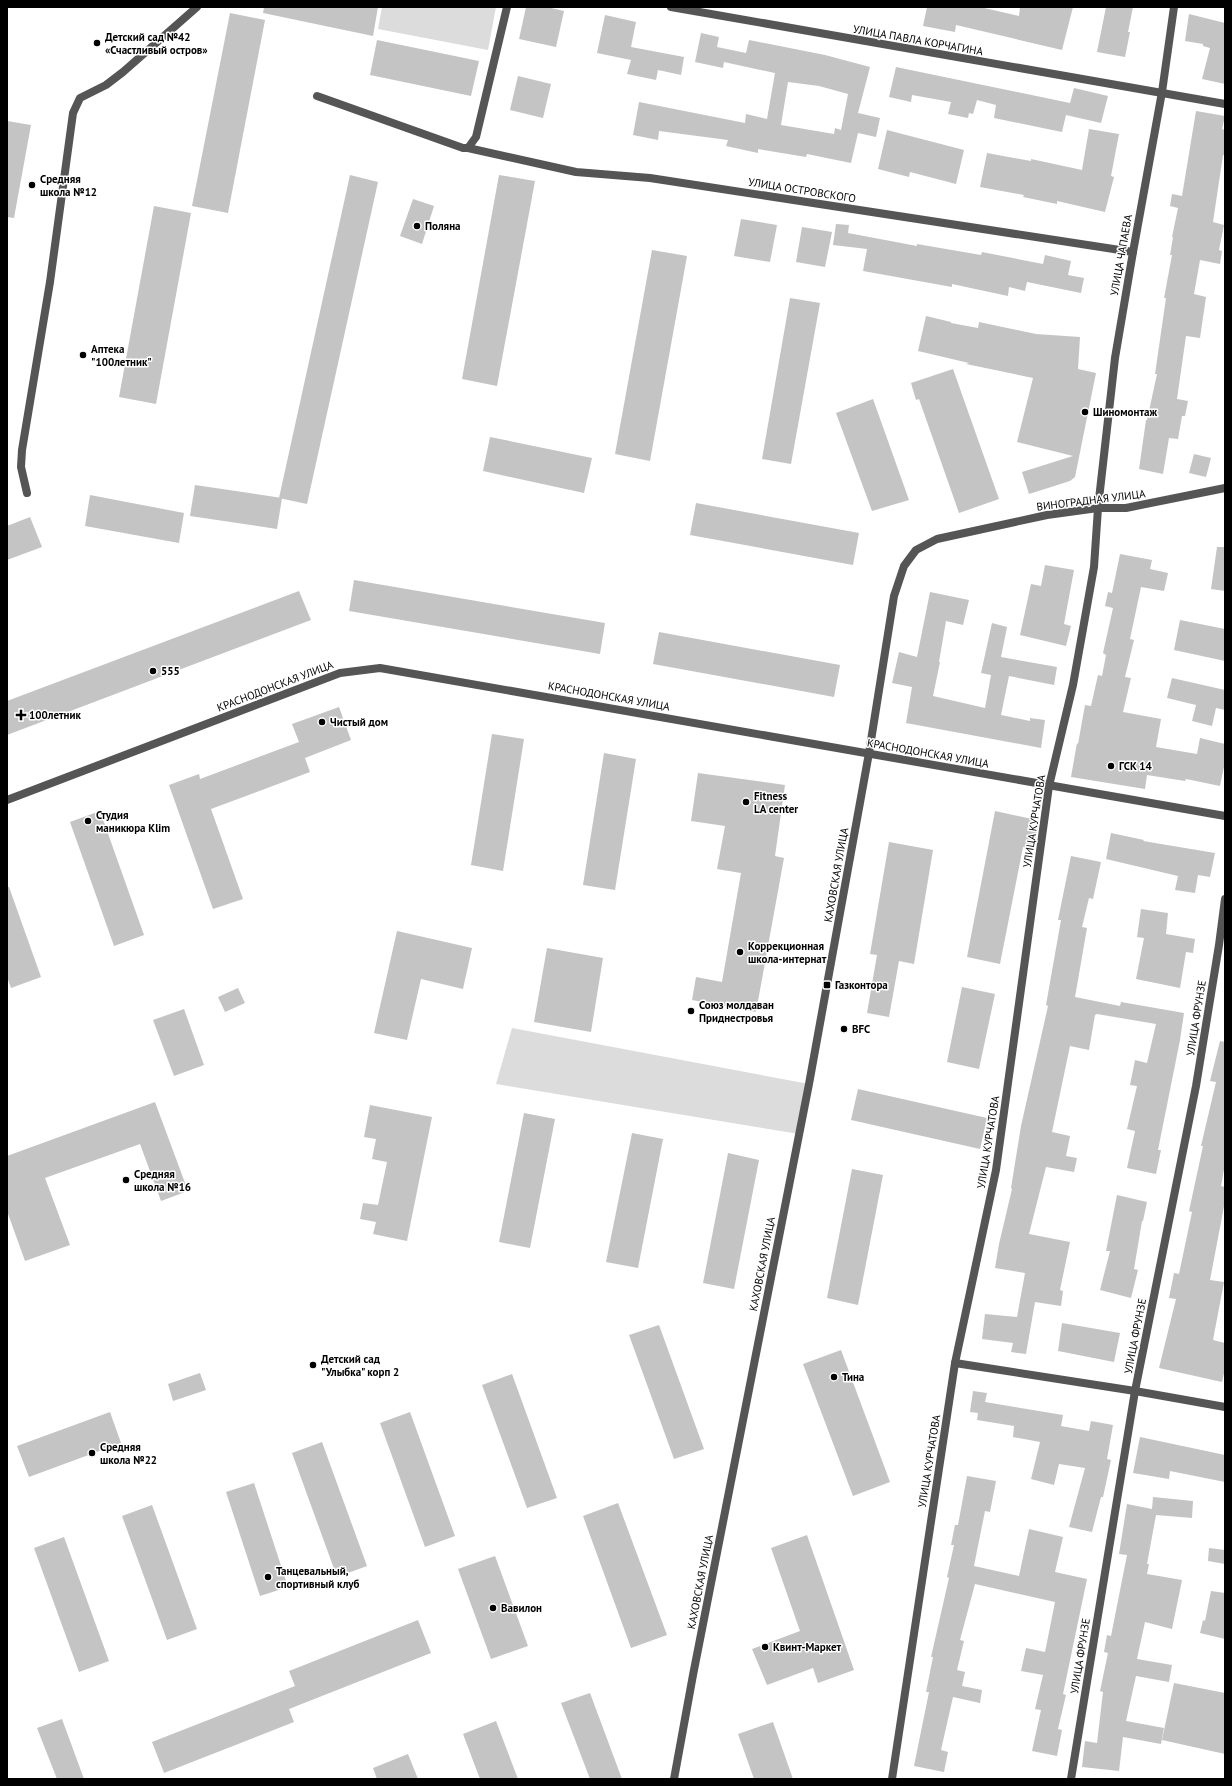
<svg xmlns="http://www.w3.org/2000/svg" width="1232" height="1786" font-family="'PT Sans',sans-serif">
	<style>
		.green { fill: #dcdcdc }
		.building { fill: #c4c4c4; fill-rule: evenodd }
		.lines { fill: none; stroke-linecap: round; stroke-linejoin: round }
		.minor { stroke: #555; stroke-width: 8 }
		.tertiary { stroke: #555; stroke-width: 8 }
		.poi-dot { fill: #000; stroke: #fff; stroke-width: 1.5 }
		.labels { text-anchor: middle; stroke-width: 3; stroke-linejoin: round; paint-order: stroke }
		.poi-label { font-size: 11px; font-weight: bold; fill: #000; stroke: #fff; text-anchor: start }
		.street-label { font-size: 11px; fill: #000; stroke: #fff }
	</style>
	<rect width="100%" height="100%" fill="#fff"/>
	<!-- green -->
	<g class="green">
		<path d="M382,7h114l-8,43 -110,-21z"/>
		<path d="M512,1028l297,56 -10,50 -303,-50z"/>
	</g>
	<!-- building -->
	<g class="building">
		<path d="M264,7h114l-5,29 -110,-23z"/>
		<path d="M526,7h21l17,4 -8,36 -37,-8z"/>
		<path d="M927,7h53l39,9 1,-9h53l-11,43 -106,-25 -1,7 -32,-6z"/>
		<path d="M1106,7h27l-5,25h2l-5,25 -28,-5z"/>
		<path d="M230,13l35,7 -37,193 -36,-7z"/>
		<path d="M1189,14l36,9v61l-23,-5 8,-31 -7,-2v-2l-18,-3z"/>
		<path d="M605,15l31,7 -5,25 53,10 -3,18 -23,-5 -2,10 -29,-6 4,-14 -34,-7z"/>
		<path d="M701,33l18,4 -2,10 29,6 3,-13 76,15 45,12 -12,46 22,5 -4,19 -18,-4 -7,30 -44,-9 -1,3 -48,-8v4l-32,-7 2,-6 -69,-9 -1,9 -25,-5 6,-33 106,21 1,-9 21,5 8,-46 -51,-11 -1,6 -28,-6zM788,82l31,4 29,8 -7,36 -6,-2 -1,6 -53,-9z"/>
		<path d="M377,40l102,21 -8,35 -101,-21z"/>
		<path d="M896,67l174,36 4,-15 34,8 -7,27 -35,-8 -4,17 -68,-14 2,-13 -19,-5 -4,14 -4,-1 -1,5 -20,-4 3,-12 -39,-7 -1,7 -22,-5z"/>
		<path d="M518,76l33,8 -8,34 -33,-8z"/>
		<path d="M1196,111l29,5 -3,13 3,1v25h-2l-10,67 11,3 -5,25 3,1 -2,13 -20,-4 -6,34 12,3 -6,41 -14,-2 -9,63 11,2 -3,15h-3l-4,23 -9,-1 -6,36 -24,-5 7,-49h1l10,-46h-2l11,-76h-2l8,-43h-2l3,-18h-1l6,-29 -8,-2 2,-12 10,2z"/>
		<path d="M7,121l24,4 -17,93 -7,-1z"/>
		<path d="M1089,129l30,5 -8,42 3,1 -9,35 -48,-11v3l-34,-7 1,-2 -44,-8 7,-34 44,8v-2l51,11z"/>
		<path d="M887,130l77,20 -8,34 -46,-12 -1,5 -31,-8z"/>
		<path d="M350,175l28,7 -71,322 -28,-6z"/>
		<path d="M499,175l36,6 -38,205 -35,-7z"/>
		<path d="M413,199l21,7 -12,38 -22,-8z"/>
		<path d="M154,206l37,7 -35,191 -37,-7z"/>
		<path d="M741,219l36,6 -7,37 -36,-6z"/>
		<path d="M836,224l13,1 -1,8 69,13v-2l64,11 1,-3 61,12 2,-9 26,6 -3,14 16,3 -3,15 -54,-11 -2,9 -16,-4 -1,9 -56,-12v3l-89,-16 4,-22 -34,-4z"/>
		<path d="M802,227l30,5 -7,35 -29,-5z"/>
		<path d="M652,250l35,6 -37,205 -35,-7z"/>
		<path d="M790,298l30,5 -29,161 -29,-5z"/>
		<path d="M926,316l25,6v1l27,5 1,-6 57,12 44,3 -2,32 18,4 -21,104 -5,4 -41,13 -7,-22 51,-16 -56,-14 16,-64 -67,-14 3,-1 -51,-12z"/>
		<path d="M953,369l46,130 -40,14 -40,-114 -3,1 -5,-17z"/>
		<path d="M873,399l36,101 -37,11 -36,-98z"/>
		<path d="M490,437l102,21 -8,35 -101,-22z"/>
		<path d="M1194,454l17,4 -5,19 -17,-4z"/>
		<path d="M195,485l87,13 -5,31 -87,-13z"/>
		<path d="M90,495l94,18 -5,30 -94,-17z"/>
		<path d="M696,503l163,30 -6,32 -163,-30z"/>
		<path d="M30,517l12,30 -35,13v-34z"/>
		<path d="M1217,547h8v44l-14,-2z"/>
		<path d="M1120,554l32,6 -2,9 18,4 -4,18 -23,-4 -11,52 4,1 -9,37 6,1 -8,34 38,7 -5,28 41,7 3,-16 25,6v18l-5,24 -34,-7 -1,2 -38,-6 -2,14 -74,-12 6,-34 1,1 7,-39 6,1 7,-31 4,1 4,-21 -3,-2 10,-45 -8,-2 3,-14 4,1z"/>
		<path d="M1045,565l29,5 -10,54 7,2 -5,20 -46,-11 11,-51 10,2z"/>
		<path d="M354,580l251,43 -5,31 -251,-43z"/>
		<path d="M299,591l12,29 -304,115v-34z"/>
		<path d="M930,592l39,8 -6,25 -17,-4 -7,41h1l-7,34 52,12 6,-33 -10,-2 11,-50 15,4 -6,30 56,10 -3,18 -45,-9 -8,39 29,6v-3l15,2 -4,28 -135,-25 6,-36 -20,-4 7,-31 18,5z"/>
		<path d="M1180,620l45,9v32l-51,-11z"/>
		<path d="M659,632l181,33 -6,32 -181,-33z"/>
		<path d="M1172,678l53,12v20l-9,-2 -4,18 -20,-5 4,-16 -29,-7z"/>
		<path d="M339,707l12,33 -46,18 5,14 -99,37 32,90 -30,10 -44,-124 30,-11 1,5 99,-37 -7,-18z"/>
		<path d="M492,734l32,5 -21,132 -32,-6z"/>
		<path d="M604,753l32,6 -21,131 -32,-5z"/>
		<path d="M698,773l87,12 -10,71 9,2 -28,154 -64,-12 4,-23 26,5 19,-109 -24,-4 8,-43 -34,-5z"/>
		<path d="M100,811l44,124 -30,11 -44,-124z"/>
		<path d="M995,811l37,8 -2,11 7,1 -4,18 -10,-2 -23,117 -33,-7z"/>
		<path d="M1111,833l33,7 -1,1 72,12 -5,24 -12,-2 -3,18 -20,-3 3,-14 -72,-17z"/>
		<path d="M889,842l44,8 -19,114 -15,-3 -10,56 -22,-4 10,-58 -7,-1z"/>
		<path d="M1071,856l30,6 -8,37 -4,-1 -7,29 5,1 -12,69 45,9 1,-4 63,11 -4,27 -22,110h3l-5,24 -29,-6 8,-37 -8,-2 10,-43 -7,-1 5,-25 12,3 9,-39 -59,-10 -2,1 -6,35 -19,-4 -18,86 18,4 -4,20 11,2 -3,14 -28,-5 -17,67 41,8 -10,48 3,1 -2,15 -26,-4 -9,52 -15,-2 2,-9 -31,-4 3,-25 32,3 8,-44 -30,-5 4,-24 13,-55 -1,-1 10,-62 27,-120 -2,-1 15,-85h-3z"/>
		<path d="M7,887h2l32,90 -30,11 -4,-11z"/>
		<path d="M1141,909l27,4 -2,21 29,5 -2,14 -7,-1 -6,36 -44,-9 8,-41 -7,-1z"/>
		<path d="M397,931l75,17 -9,41 -42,-10 -14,61 -33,-7z"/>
		<path d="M547,948l56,10 -12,74 -57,-10z"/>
		<path d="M962,987l33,7 -16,75 -32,-7z"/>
		<path d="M238,988l7,15 -20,9 -7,-15z"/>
		<path d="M184,1009l20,56 -30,11 -21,-56z"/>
		<path d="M1220,1041l5,1v122l-4,22 4,1v14l-15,79 14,2 -11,58 12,3v26l-3,13 -63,-14 17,-69 -7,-1 5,-25 5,1 13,-62 -3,-1 14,-65h-2l15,-64 -6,-1z"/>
		<path d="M858,1089l129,29 -7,31 -129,-29z"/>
		<path d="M155,1102l33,89 -27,10 -21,-57 -95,34 25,67 -45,16 -18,-50v-55z"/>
		<path d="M370,1105l62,12 -25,124 -34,-7 3,-12 -16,-3 3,-16 15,2 9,-43 -15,-3 4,-20 -12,-2z"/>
		<path d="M524,1113l31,6 -25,129 -31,-6z"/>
		<path d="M632,1133l31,6 -25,129 -32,-6z"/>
		<path d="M728,1153l31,7 -25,129 -31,-6z"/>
		<path d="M852,1169l31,6 -25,130 -31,-7z"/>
		<path d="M1117,1195l30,7 -4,19h-1l-8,48 4,1 -7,28 -31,-8 10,-39h-4z"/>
		<path d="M1062,1323l58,10 -6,29 -56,-11z"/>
		<path d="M659,1325l45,124 -30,10 -45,-124z"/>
		<path d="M841,1350l49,132 -37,14 -50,-132z"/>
		<path d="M200,1373l6,17 -33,11 -5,-17z"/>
		<path d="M512,1374l45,124 -30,10 -45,-123z"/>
		<path d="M973,1391l14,2 -2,9 78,13 -2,11 28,5 2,-10 22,4 -6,34 4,1 -8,37h-2l-9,35 -23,-5 16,-59 -26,-4 -5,21 -23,-6 9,-37 -27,-5 1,-11 -37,-6 1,-7 -8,-1z"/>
		<path d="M110,1412l11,31 -92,34 -12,-31z"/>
		<path d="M410,1412l45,124 -30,11 -45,-124z"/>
		<path d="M1140,1437l85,18v27l-55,-11 -1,8 -36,-6z"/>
		<path d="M322,1442l45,124 -30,11 -45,-124z"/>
		<path d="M967,1476l29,5 -6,31 -5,-1 -11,55 45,10 10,-47 34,8 -8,35 32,7 -24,115 3,1 -8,34 4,1 -5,26 -25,-5 9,-41 -6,-1 8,-34 -22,-4 5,-23 19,4 10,-50 -80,-18 -15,56 4,1 -7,29 8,2 -3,14 20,4 -2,13 -27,-6 -12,53 7,2 -4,20 -30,-6 15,-74h-3l7,-35h-2l18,-79 -2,-1 7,-32h-3l4,-20h3z"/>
		<path d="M254,1483l34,104 -28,9 -34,-104z"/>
		<path d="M1153,1497l40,4 -1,17 -36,-3 -9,49h2l-2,10 35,6 -10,49 -27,-7 -8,37 35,6 -3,17 -33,-6 -10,45 38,7 -3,16 -38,-7 -4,34 -37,-4 3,-26 12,2 6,-51 -3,-1 8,-38 -4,-1 3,-17 4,1 16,-81 -8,-1 8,-50 25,5z"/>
		<path d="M618,1503l49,132 -36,13 -48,-132z"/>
		<path d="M152,1505l45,124 -30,11 -45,-124z"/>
		<path d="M807,1535l47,135 -36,13 -5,-15 -46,17 -15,-36 48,-18 -29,-83z"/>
		<path d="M64,1537l45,124 -30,11 -45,-124z"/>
		<path d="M1209,1548l16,2v14l-17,-3z"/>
		<path d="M495,1556l33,90 -37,13 -33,-90z"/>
		<path d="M1211,1591l14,2v46l-25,-6 3,-13 2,1z"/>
		<path d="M418,1620l13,33 -142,56 5,13 -130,51 -12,-31 143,-56 -6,-15z"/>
		<path d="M1174,1683l51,10v61l-63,-14z"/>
		<path d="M590,1693l32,86h-32l-29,-76z"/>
		<path d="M62,1719l22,60h-27l-20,-51z"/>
		<path d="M496,1721l22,58h-38l-17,-45z"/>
		<path d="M773,1722l20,57h-39l-16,-45z"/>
		<path d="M408,1754l10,25h-41l-4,-11z"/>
	</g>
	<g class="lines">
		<!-- minor -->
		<g class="minor">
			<path d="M671,7l554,97"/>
			<path d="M317,96l146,52h5l8,-11 31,-130"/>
			<path d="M468,148l108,24 74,6 483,74"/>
			<path d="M27,493l-6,-26 1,-17 28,-168 23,-169 7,-15 26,-13 17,-13 74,-65"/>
			<path d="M955,1363l180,28 90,16"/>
			<path d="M892,1779l63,-416 41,-193 53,-384 24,-101 21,-118 4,-59h28l99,-20"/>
			<path d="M1071,1779l64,-388 61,-305 23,-141 6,-46"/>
		</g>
		<!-- tertiary -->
		<g class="tertiary">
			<path d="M7,800l333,-127 40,-5 845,148"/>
			<path d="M674,1779l19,-104 116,-591 60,-331 25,-157 10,-30 12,-16 21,-11 110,-24 51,-7 17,-150 18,-106 29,-160 12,-85"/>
		</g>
	</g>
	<!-- markers -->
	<g class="poi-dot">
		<circle cx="97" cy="43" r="4"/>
		<circle cx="32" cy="185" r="4"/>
		<circle cx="417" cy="226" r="4"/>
		<circle cx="83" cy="355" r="4"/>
		<circle cx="1085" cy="412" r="4"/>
		<circle cx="153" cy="671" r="4"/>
		<path d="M19 709h4v4h4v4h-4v4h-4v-4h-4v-4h4z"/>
		<circle cx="322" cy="722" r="4"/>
		<circle cx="1111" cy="766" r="4"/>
		<circle cx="746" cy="802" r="4"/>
		<circle cx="88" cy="821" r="4"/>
		<circle cx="740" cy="952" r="4"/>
		<rect x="823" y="981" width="8" height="8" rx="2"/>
		<circle cx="691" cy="1011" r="4"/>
		<circle cx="844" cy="1029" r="4"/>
		<circle cx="126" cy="1180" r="4"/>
		<circle cx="313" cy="1365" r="4"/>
		<circle cx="834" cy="1377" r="4"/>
		<circle cx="92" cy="1453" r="4"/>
		<circle cx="268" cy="1577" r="4"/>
		<circle cx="493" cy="1608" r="4"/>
		<circle cx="765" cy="1647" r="4"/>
	</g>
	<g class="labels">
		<!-- poi labels -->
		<g class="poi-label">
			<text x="105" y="41">Детский сад №42<tspan x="105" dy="13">«Счастливый остров»</tspan></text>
			<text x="40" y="183">Средняя<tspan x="40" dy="13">школа №12</tspan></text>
			<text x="425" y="230">Поляна</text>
			<text x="91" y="353">Аптека<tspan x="91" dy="13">"100летник"</tspan></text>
			<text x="1093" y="416">Шиномонтаж</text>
			<text x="161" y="675">555</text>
			<text x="29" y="719">100летник</text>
			<text x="330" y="726">Чистый дом</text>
			<text x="1119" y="770">ГСК 14</text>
			<text x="754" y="800">Fitness<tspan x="754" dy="13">LA center</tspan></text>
			<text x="96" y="819">Студия<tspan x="96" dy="13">маникюра Klim</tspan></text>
			<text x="748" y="950">Коррекционная<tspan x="748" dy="13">школа-интернат</tspan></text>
			<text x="835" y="989">Газконтора</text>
			<text x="699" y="1009">Союз молдаван<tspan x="699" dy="13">Приднестровья</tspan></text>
			<text x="852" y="1033">BFC</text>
			<text x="134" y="1178">Средняя<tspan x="134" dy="13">школа №16</tspan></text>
			<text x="321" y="1363">Детский сад<tspan x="321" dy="13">"Улыбка" корп 2</tspan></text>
			<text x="842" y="1381">Тина</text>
			<text x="100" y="1451">Средняя<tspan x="100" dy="13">школа №22</tspan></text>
			<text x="276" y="1575">Танцевальный,<tspan x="276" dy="13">спортивный клуб</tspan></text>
			<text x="501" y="1612">Вавилон</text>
			<text x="773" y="1651">Квинт-Маркет</text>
		</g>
		<!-- street labels -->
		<g class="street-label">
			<text transform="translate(918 40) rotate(10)" y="4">УЛИЦА ПАВЛА КОРЧАГИНА</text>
			<text transform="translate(802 190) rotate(9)" y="4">УЛИЦА ОСТРОВСКОГО</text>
			<text transform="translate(1121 255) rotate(-80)" y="4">УЛИЦА ЧАПАЕВА</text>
			<text transform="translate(1091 500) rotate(-7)" y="4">ВИНОГРАДНАЯ УЛИЦА</text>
			<text transform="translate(275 686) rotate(-21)" y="4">КРАСНОДОНСКАЯ УЛИЦА</text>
			<text transform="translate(609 696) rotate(10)" y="4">КРАСНОДОНСКАЯ УЛИЦА</text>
			<text transform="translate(928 753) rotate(10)" y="4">КРАСНОДОНСКАЯ УЛИЦА</text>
			<text transform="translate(1034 821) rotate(-81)" y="4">УЛИЦА КУРЧАТОВА</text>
			<text transform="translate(836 875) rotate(-80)" y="4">КАХОВСКАЯ УЛИЦА</text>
			<text transform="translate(1196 1018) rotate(-81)" y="4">УЛИЦА ФРУНЗЕ</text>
			<text transform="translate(988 1142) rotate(-81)" y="4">УЛИЦА КУРЧАТОВА</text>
			<text transform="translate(762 1264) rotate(-79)" y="4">КАХОВСКАЯ УЛИЦА</text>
			<text transform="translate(1135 1336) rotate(-79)" y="4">УЛИЦА ФРУНЗЕ</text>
			<text transform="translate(929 1461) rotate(-81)" y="4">УЛИЦА КУРЧАТОВА</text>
			<text transform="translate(700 1582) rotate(-79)" y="4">КАХОВСКАЯ УЛИЦА</text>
			<text transform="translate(1080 1656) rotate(-81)" y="4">УЛИЦА ФРУНЗЕ</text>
		</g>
	</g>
	<!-- border -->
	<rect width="1232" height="1786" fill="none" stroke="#000000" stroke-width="16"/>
</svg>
